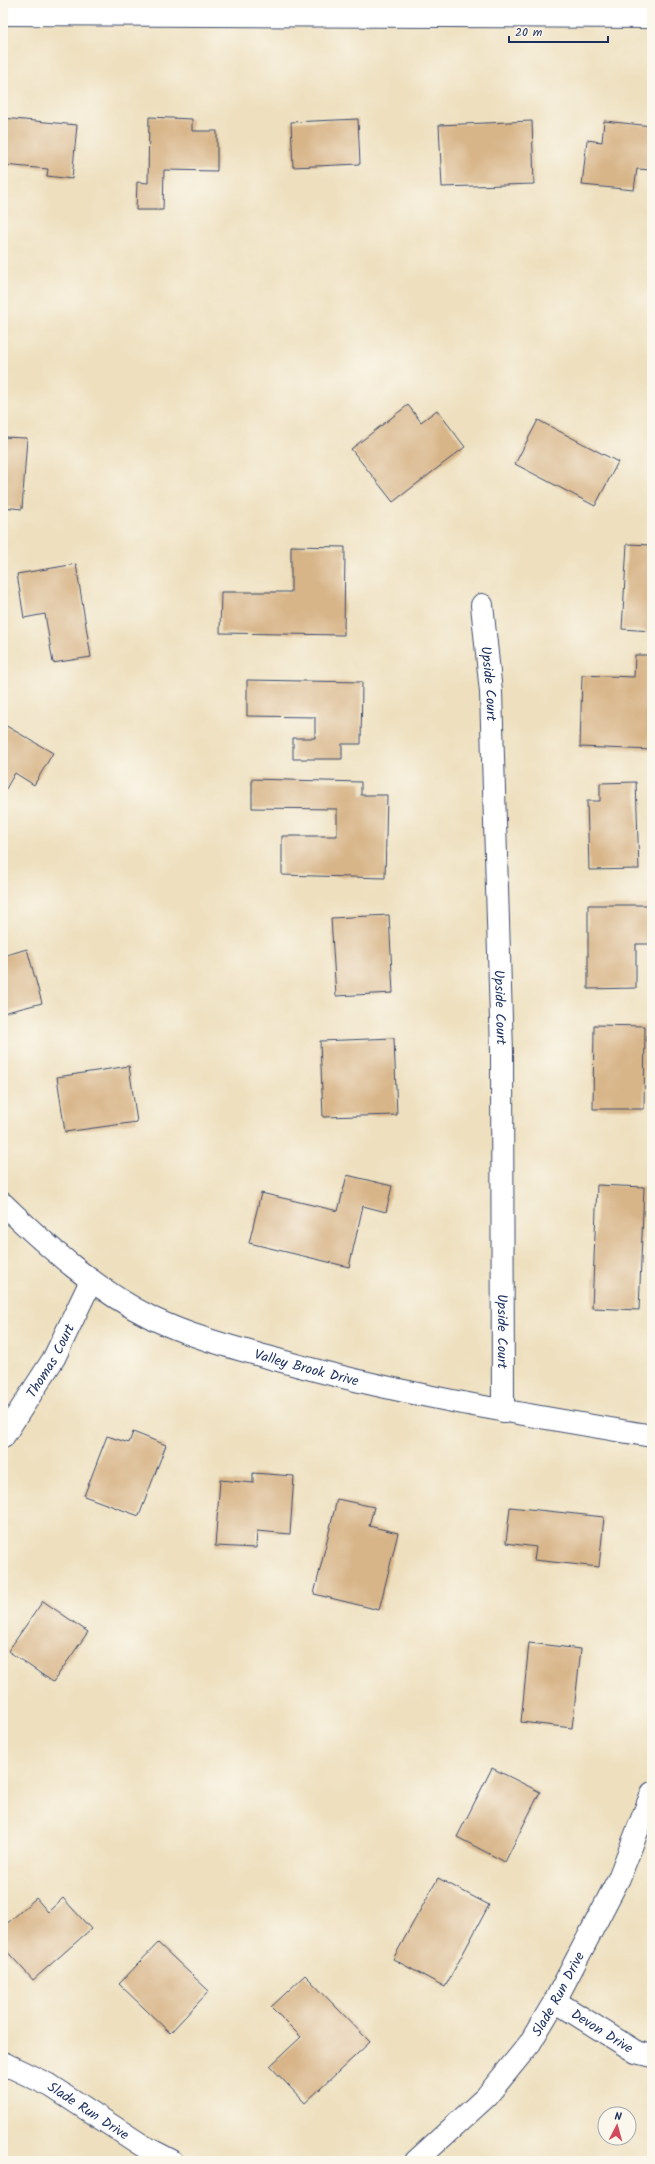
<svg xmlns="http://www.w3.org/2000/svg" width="655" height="2164" font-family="Kalam,sans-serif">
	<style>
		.building { fill: #d8b589 }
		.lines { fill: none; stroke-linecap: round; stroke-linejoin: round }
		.street-casing { stroke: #3b4a6d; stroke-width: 24 }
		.secondary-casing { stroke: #3b4a6d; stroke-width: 24 }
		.street { stroke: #fff; stroke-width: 22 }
		.secondary { stroke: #fff; stroke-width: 22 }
		.labels { text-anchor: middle; stroke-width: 3.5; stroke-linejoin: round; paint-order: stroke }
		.street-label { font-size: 14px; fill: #1b2f5e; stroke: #fbf7ec }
	</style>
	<rect width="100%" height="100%" fill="#fbf7ec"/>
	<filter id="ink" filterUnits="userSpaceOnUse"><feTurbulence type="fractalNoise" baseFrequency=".025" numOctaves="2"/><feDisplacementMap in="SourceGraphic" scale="8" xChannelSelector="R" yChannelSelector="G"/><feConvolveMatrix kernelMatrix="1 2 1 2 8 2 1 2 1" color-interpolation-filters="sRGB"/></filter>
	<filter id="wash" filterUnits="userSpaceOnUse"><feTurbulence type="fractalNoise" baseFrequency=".012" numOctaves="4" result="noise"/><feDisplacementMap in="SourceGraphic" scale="16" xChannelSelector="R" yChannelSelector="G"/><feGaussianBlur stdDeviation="0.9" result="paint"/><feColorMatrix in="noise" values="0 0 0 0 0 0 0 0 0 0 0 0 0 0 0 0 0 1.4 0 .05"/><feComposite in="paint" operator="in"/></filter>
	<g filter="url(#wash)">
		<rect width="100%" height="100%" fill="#eee0bf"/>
		<g id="blocks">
			<!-- building -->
			<g class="building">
				<path d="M149,117l43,2v12h25v40l-53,-1 -1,40h-27l1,-28 11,1z"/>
				<path d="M3,118l74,7 -5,54 -25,-3 1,-7 -45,-4z"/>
				<path d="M358,119l2,45 -67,3 -2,-45z"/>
				<path d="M532,121l2,63 -92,3 -3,-62z"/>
				<path d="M604,121l48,5v44l-15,-1 -3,21 -52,-5 5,-45 15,2z"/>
				<path d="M408,405l13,17 16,-12 28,37 -72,55 -42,-53z"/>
				<path d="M538,420l80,42 -23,44 -80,-42z"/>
				<path d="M3,437l24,1 -5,71 -19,-2z"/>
				<path d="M627,544l25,1v86l-30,-2z"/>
				<path d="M291,546l54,1 -1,88 -124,-2 1,-41h70z"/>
				<path d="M76,564l15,93 -38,6 -8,-49 -21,4 -7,-44z"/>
				<path d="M635,655h17v95l-72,-3 2,-72 52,2z"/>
				<path d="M247,680l115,2 -1,62h-19v15h-49v-21h22v-21l-68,-1z"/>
				<path d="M3,724l50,29 -19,32 -19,-12 -12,21z"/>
				<path d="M252,779l109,3v13h26l-2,83 -103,-3v-39h55v-27l-85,-1z"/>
				<path d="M636,782l3,87 -50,1 -2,-69h13v-18z"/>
				<path d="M588,905h64v39h-16v44l-48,1z"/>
				<path d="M389,915l4,78 -57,3 -5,-78z"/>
				<path d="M27,949l15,54 -39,10v-57z"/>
				<path d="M594,1025l51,1 -1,83h-51z"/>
				<path d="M394,1038l3,77 -74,2 -3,-76z"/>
				<path d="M129,1066l8,56 -72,10 -8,-55z"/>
				<path d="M347,1175l45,11 -6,26 -23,-6 -14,61 -100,-24 12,-50 77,18z"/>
				<path d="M597,1185l47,2 -5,123 -47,-2z"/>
				<path d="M133,1432l33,13 -27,71 -55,-20 23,-60 22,7z"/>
				<path d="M253,1473l41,3 -4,58 -33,-3 -1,17 -41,-2 5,-66 33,3z"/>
				<path d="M337,1499l37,8 -5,19 29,7 -19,77 -65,-16z"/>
				<path d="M510,1507l94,10 -5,50 -65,-7 2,-13 -30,-4z"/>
				<path d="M43,1601l45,31 -35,50 -45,-31z"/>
				<path d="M529,1643l52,6 -9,79 -51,-6z"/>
				<path d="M492,1768l48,24 -35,70 -48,-25z"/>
				<path d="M438,1878l51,27 -44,82 -52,-28z"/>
				<path d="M36,1898l12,14 15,-14 28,31 -58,51 -30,-33v-20z"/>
				<path d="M158,1943l51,48 -39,42 -51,-49z"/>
				<path d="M305,1975l65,67 -65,61 -35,-37 31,-29 -30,-30z"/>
			</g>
		</g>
	</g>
	<g filter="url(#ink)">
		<use href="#blocks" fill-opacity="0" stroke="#3b4a6d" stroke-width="1"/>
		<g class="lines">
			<!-- street casing -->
			<g class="street-casing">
				<g id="street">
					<path d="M3,14l649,3"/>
					<path id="s1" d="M482,605l9,87 11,360 1,359"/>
					<path id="s2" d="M3,1437l51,-79 37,-77"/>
					<path id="s3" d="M555,2001l81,51 16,4"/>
					<path id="s4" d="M3,2063l48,23 92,60 29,15"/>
					<path id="s5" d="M416,2161l70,-64 44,-54 25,-42 64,-123 33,-85"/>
				</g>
			</g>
			<!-- secondary casing -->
			<g class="secondary-casing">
				<g id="secondary">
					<path id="s6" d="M3,1204c46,44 94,87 151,115 40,19 82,29 124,41 123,35 249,55 374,76"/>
				</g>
			</g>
			<!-- street -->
			<use href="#street" class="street"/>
			<!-- secondary -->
			<use href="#secondary" class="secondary"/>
		</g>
	</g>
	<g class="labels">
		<!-- street labels -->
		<g class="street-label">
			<text dy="5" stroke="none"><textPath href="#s1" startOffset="79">Upside Court</textPath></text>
			<text dy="5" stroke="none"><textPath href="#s1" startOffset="403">Upside Court</textPath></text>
			<text dy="5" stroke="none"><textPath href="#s1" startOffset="727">Upside Court</textPath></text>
			<text dy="5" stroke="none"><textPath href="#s2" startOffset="90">Thomas Court</textPath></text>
			<text dy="5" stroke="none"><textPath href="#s6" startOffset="351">Valley Brook Drive</textPath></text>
			<text dy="5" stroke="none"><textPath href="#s5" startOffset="221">Slade Run Drive</textPath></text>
			<text dy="5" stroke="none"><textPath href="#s3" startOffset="56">Devon Drive</textPath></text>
			<text dy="5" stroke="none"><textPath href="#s4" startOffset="98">Slade Run Drive</textPath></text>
		</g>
	</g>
	<!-- margin -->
	<rect width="655" height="2164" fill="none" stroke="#fbf7ec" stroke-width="16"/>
	<!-- north arrow -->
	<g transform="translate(617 2126) rotate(6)"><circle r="19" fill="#fbf7ec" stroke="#a1a7b3"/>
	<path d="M0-3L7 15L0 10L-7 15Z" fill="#d1495b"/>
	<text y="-6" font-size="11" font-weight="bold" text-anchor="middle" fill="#1b2f5e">N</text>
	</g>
	<!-- scale -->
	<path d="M509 36v6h99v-6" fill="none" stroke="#1b2f5e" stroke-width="2"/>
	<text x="515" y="36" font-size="12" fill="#1b2f5e" stroke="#fbf7ec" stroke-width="3" paint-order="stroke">20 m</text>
</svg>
